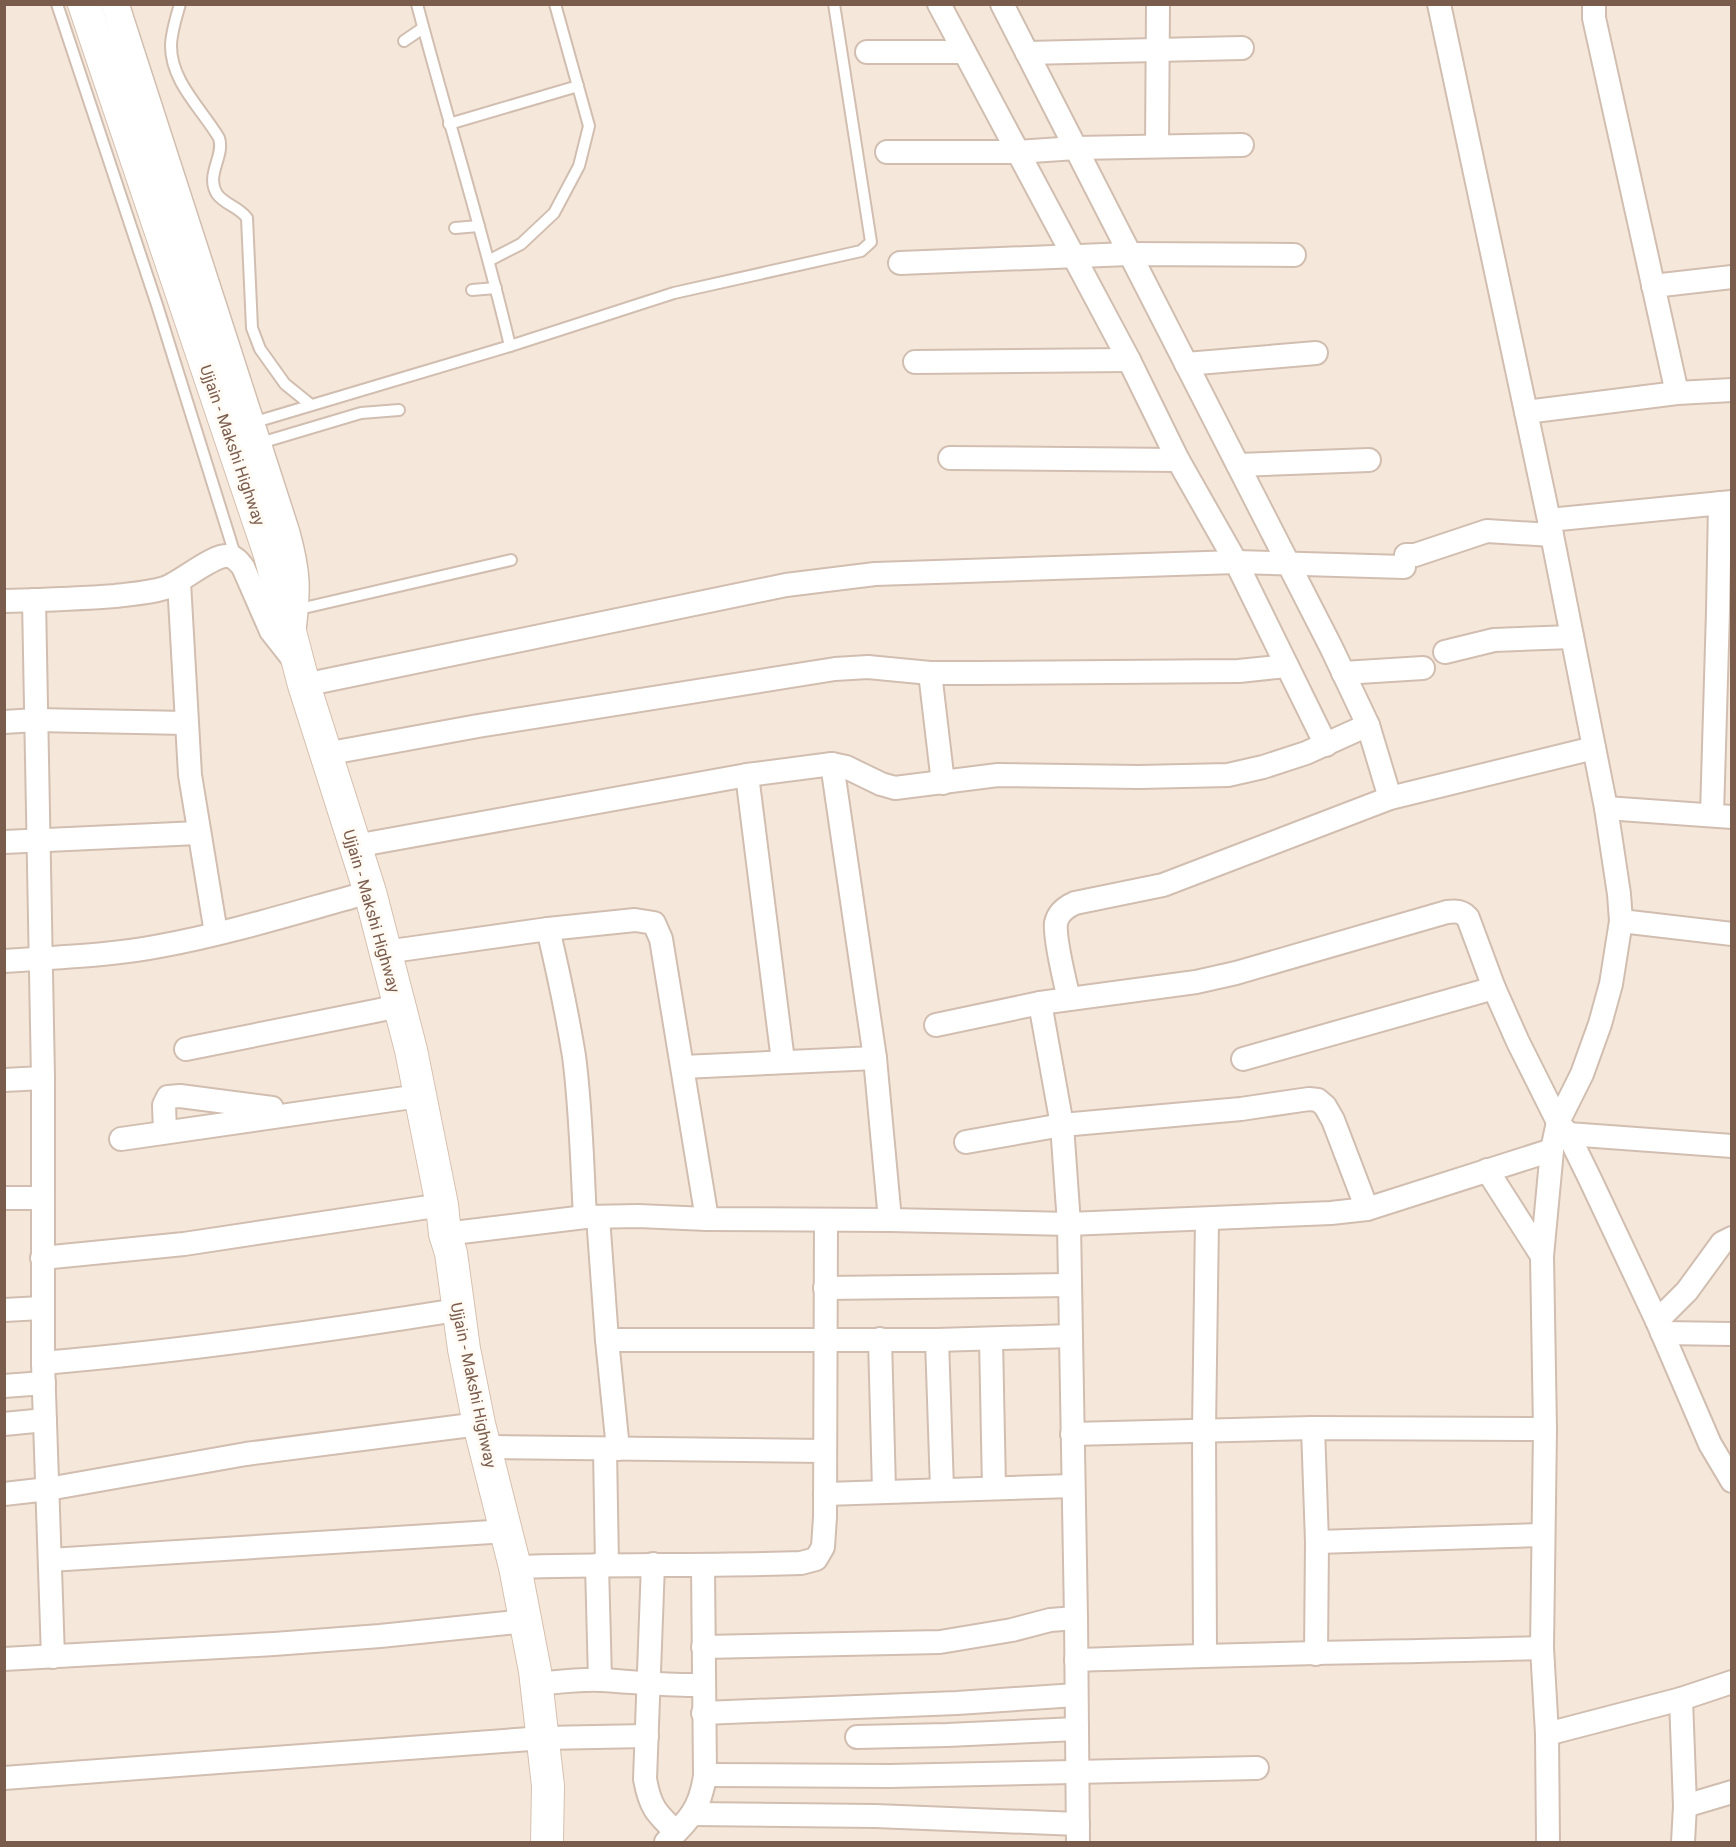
<svg xmlns="http://www.w3.org/2000/svg" width="1736" height="1847" font-family="Roboto,sans-serif">
	<style>
		.residential { fill: #f5e8da }
		.lines { fill: none; stroke-linecap: round; stroke-linejoin: round }
		.service-casing { stroke: #d1beb0; stroke-width: 14 }
		.minor-casing { stroke: #d1beb0; stroke-width: 26 }
		.tertiary-casing { stroke: #d1beb0; stroke-width: 30 }
		.secondary-casing { stroke: #d6c0b0; stroke-width: 34 }
		.service { stroke: #fff; stroke-width: 10 }
		.minor { stroke: #fff; stroke-width: 22 }
		.tertiary { stroke: #fff; stroke-width: 27 }
		.secondary { stroke: #fff; stroke-width: 32 }
		.labels { text-anchor: middle; stroke-width: 6; stroke-linejoin: round; paint-order: stroke }
		.street-label { font-size: 16px; fill: #7a5c4d; stroke: #fffaf3 }
	</style>
	<rect width="100%" height="100%" fill="#fdf6ec"/>
	<!-- residential -->
	<rect class="residential" x="5" y="5" width="1726" height="1837"/>
	<g class="lines">
		<!-- service casing -->
		<g class="service-casing">
			<g id="service">
				<path d="M57,4l100,301 79,253"/>
				<path d="M180,4c-4,14 -9,29 -9,42 0,36 31,63 48,92 6,18 -14,37 -2,56 8,11 21,12 30,24l5,110 8,21 25,35 26,21"/>
				<path d="M417,4c30,114 66,227 93,342"/>
				<path d="M404,41l19,-13"/>
				<path d="M449,124l129,-38"/>
				<path d="M455,228l24,-2"/>
				<path d="M490,260l31,-16 33,-31 25,-47 10,-40 -34,-122"/>
				<path d="M472,290l24,-2"/>
				<path d="M252,423l258,-77 164,-53 187,-42 10,-9 -37,-238"/>
				<path d="M257,444l104,-31 38,-3"/>
				<path d="M295,610l216,-50"/>
			</g>
		</g>
		<!-- minor casing -->
		<g class="minor-casing">
			<g id="minor">
				<path d="M939,4l190,356 49,100 58,102 90,183"/>
				<path d="M1002,4l329,643 37,78 22,73"/>
				<path d="M1439,4l110,516 57,288 13,86 2,27 -10,63 -11,40 -18,50 -24,48 -6,28 -10,106 3,173 -3,219 5,86 1,108"/>
				<path d="M1594,4v14l83,375"/>
				<path d="M867,52h97"/>
				<path d="M1027,53l215,-5"/>
				<path d="M1157,146l1,-142"/>
				<path d="M887,152h130l59,-4 166,-3"/>
				<path d="M900,263l229,-9 165,1"/>
				<path d="M1653,286l79,-9"/>
				<path d="M915,362l214,-2"/>
				<path d="M1186,364l130,-11"/>
				<path d="M1526,412l151,-19 55,-3"/>
				<path d="M950,458l228,2"/>
				<path d="M1238,465l131,-5"/>
				<path d="M1549,520l183,-18"/>
				<path d="M1406,555h9l72,-24 65,4"/>
				<path d="M179,582l11,193 26,158"/>
				<path d="M34,600l9,478v285l10,294"/>
				<path d="M4,601c37,-1 74,-2 111,-5 16,-2 34,-3 50,-8 17,-6 49,-35 65,-32 6,2 9,6 13,11l28,64 22,28"/>
				<path d="M1445,652l49,-12 78,-3"/>
				<path d="M930,673l13,110"/>
				<path d="M1343,673l80,-5"/>
				<path d="M304,685l482,-100 89,-11 361,-12 168,5"/>
				<path d="M4,722l32,-2 150,3"/>
				<path d="M325,754l153,-28 357,-57 33,-2 62,6h47l262,-2 48,-5"/>
				<path d="M832,764l43,294 15,162"/>
				<path d="M747,775l36,286"/>
				<path d="M1606,808l126,9"/>
				<path d="M1712,814l6,-203 2,-108"/>
				<path d="M4,842l194,-9"/>
				<path d="M355,846l392,-71 85,-11 14,3 35,17 14,4 103,-13 141,2 89,-2 35,-8 43,-14 62,-28"/>
				<path d="M1621,921l111,13"/>
				<path d="M548,929c10,42 19,84 26,127 7,53 8,107 11,161"/>
				<path d="M385,952l163,-23 87,-9 19,3 7,16 46,280"/>
				<path d="M4,961c53,-4 105,-5 156,-15 71,-13 140,-35 210,-54"/>
				<path d="M1069,999c-4,-17 -15,-61 -13,-76 2,-10 10,-16 19,-20l88,-18 227,-87 204,-50"/>
				<path d="M1040,1003l22,122 7,99 7,394 2,224"/>
				<path d="M936,1025l104,-22 156,-21 40,-9 211,-61c9,-1 15,-1 21,6l26,70 24,54 40,80 10,12 22,45 67,142 53,123 22,37"/>
				<path d="M186,1049l214,-43"/>
				<path d="M1243,1059l251,-71"/>
				<path d="M683,1067l192,-9"/>
				<path d="M4,1080l39,-2"/>
				<path d="M165,1132l-1,-27 4,-8 12,-1 92,12"/>
				<path d="M1568,1134l164,12"/>
				<path d="M121,1139l298,-43"/>
				<path d="M966,1142l96,-17 179,-16 68,-10 9,1 7,6 8,14 34,89"/>
				<path d="M1487,1170l55,86"/>
				<path d="M4,1198h39"/>
				<path d="M598,1217l9,123 11,109"/>
				<path d="M445,1234l140,-17 53,-1 69,3 183,1 179,4 262,-11 36,-4 185,-59"/>
				<path d="M42,1258l142,-14 258,-39"/>
				<path d="M825,1288l245,-3"/>
				<path d="M4,1310l38,-2"/>
				<path d="M1657,1321l30,-30 35,-48 10,-5"/>
				<path d="M1662,1333l70,1"/>
				<path d="M880,1339l4,151"/>
				<path d="M991,1339l3,149"/>
				<path d="M607,1340h330l134,-4"/>
				<path d="M937,1340l5,149"/>
				<path d="M43,1363c139,-12 276,-31 414,-53"/>
				<path d="M4,1386l40,-3"/>
				<path d="M4,1424l41,-4"/>
				<path d="M1313,1428l4,114 -1,112"/>
				<path d="M1072,1434l241,-6 232,1"/>
				<path d="M485,1447l340,4"/>
				<path d="M605,1449l2,116"/>
				<path d="M4,1494l44,-5 198,-35 233,-30"/>
				<path d="M825,1494l248,-8"/>
				<path d="M1317,1542l225,-7"/>
				<path d="M50,1560l457,-29"/>
				<path d="M653,1564l-8,215c5,28 11,34 31,53"/>
				<path d="M597,1565l3,115"/>
				<path d="M515,1567c96,-3 191,-1 286,-4l15,-4 7,-12 2,-30 1,-297"/>
				<path d="M703,1647l237,-5 72,-12 38,-10 26,-2"/>
				<path d="M1205,1655l-1,-224 3,-211"/>
				<path d="M4,1659l270,-15 106,-8 146,-15"/>
				<path d="M1076,1660c155,-6 310,-8 466,-12"/>
				<path d="M537,1684c21,-2 43,-5 64,-4 35,2 68,6 102,5"/>
				<path d="M1681,1699l4,107 -2,36"/>
				<path d="M703,1713l254,-10 119,-8"/>
				<path d="M1547,1734l134,-35 51,-17"/>
				<path d="M857,1737l90,-2 130,-6"/>
				<path d="M705,1775l185,1 367,-8"/>
				<path d="M4,1778l539,-40 104,-2"/>
				<path d="M1685,1806l47,-14"/>
				<path d="M692,1814l183,2 203,8"/>
				<path d="M666,1842c23,-21 35,-35 39,-67l-2,-209"/>
			</g>
		</g>
		<!-- tertiary casing -->
		<g class="tertiary-casing">
			<path id="tertiary" d="M115,4l171,529c11,40 11,56 6,97"/>
		</g>
		<!-- secondary casing -->
		<g class="secondary-casing">
			<path id="secondary" d="M84,4l186,551 34,130 66,207 41,158 31,155 3,29 6,19 13,96 15,75 36,143 20,104 13,115 -1,56"/>
		</g>
		<!-- service -->
		<use href="#service" class="service"/>
		<!-- minor -->
		<use href="#minor" class="minor"/>
		<!-- tertiary -->
		<use href="#tertiary" class="tertiary"/>
		<!-- secondary -->
		<use href="#secondary" class="secondary"/>
	</g>
	<g class="labels">
		<!-- street labels -->
		<g class="street-label">
			<text transform="translate(233 445) rotate(71)" y="6">Ujjain - Makshi Highway</text>
			<text transform="translate(372 911) rotate(74)" y="6">Ujjain - Makshi Highway</text>
			<text transform="translate(474 1385) rotate(78)" y="6">Ujjain - Makshi Highway</text>
		</g>
	</g>
	<!-- border -->
	<rect width="1736" height="1847" fill="none" stroke="#7a5c4d" stroke-width="12"/>
</svg>
